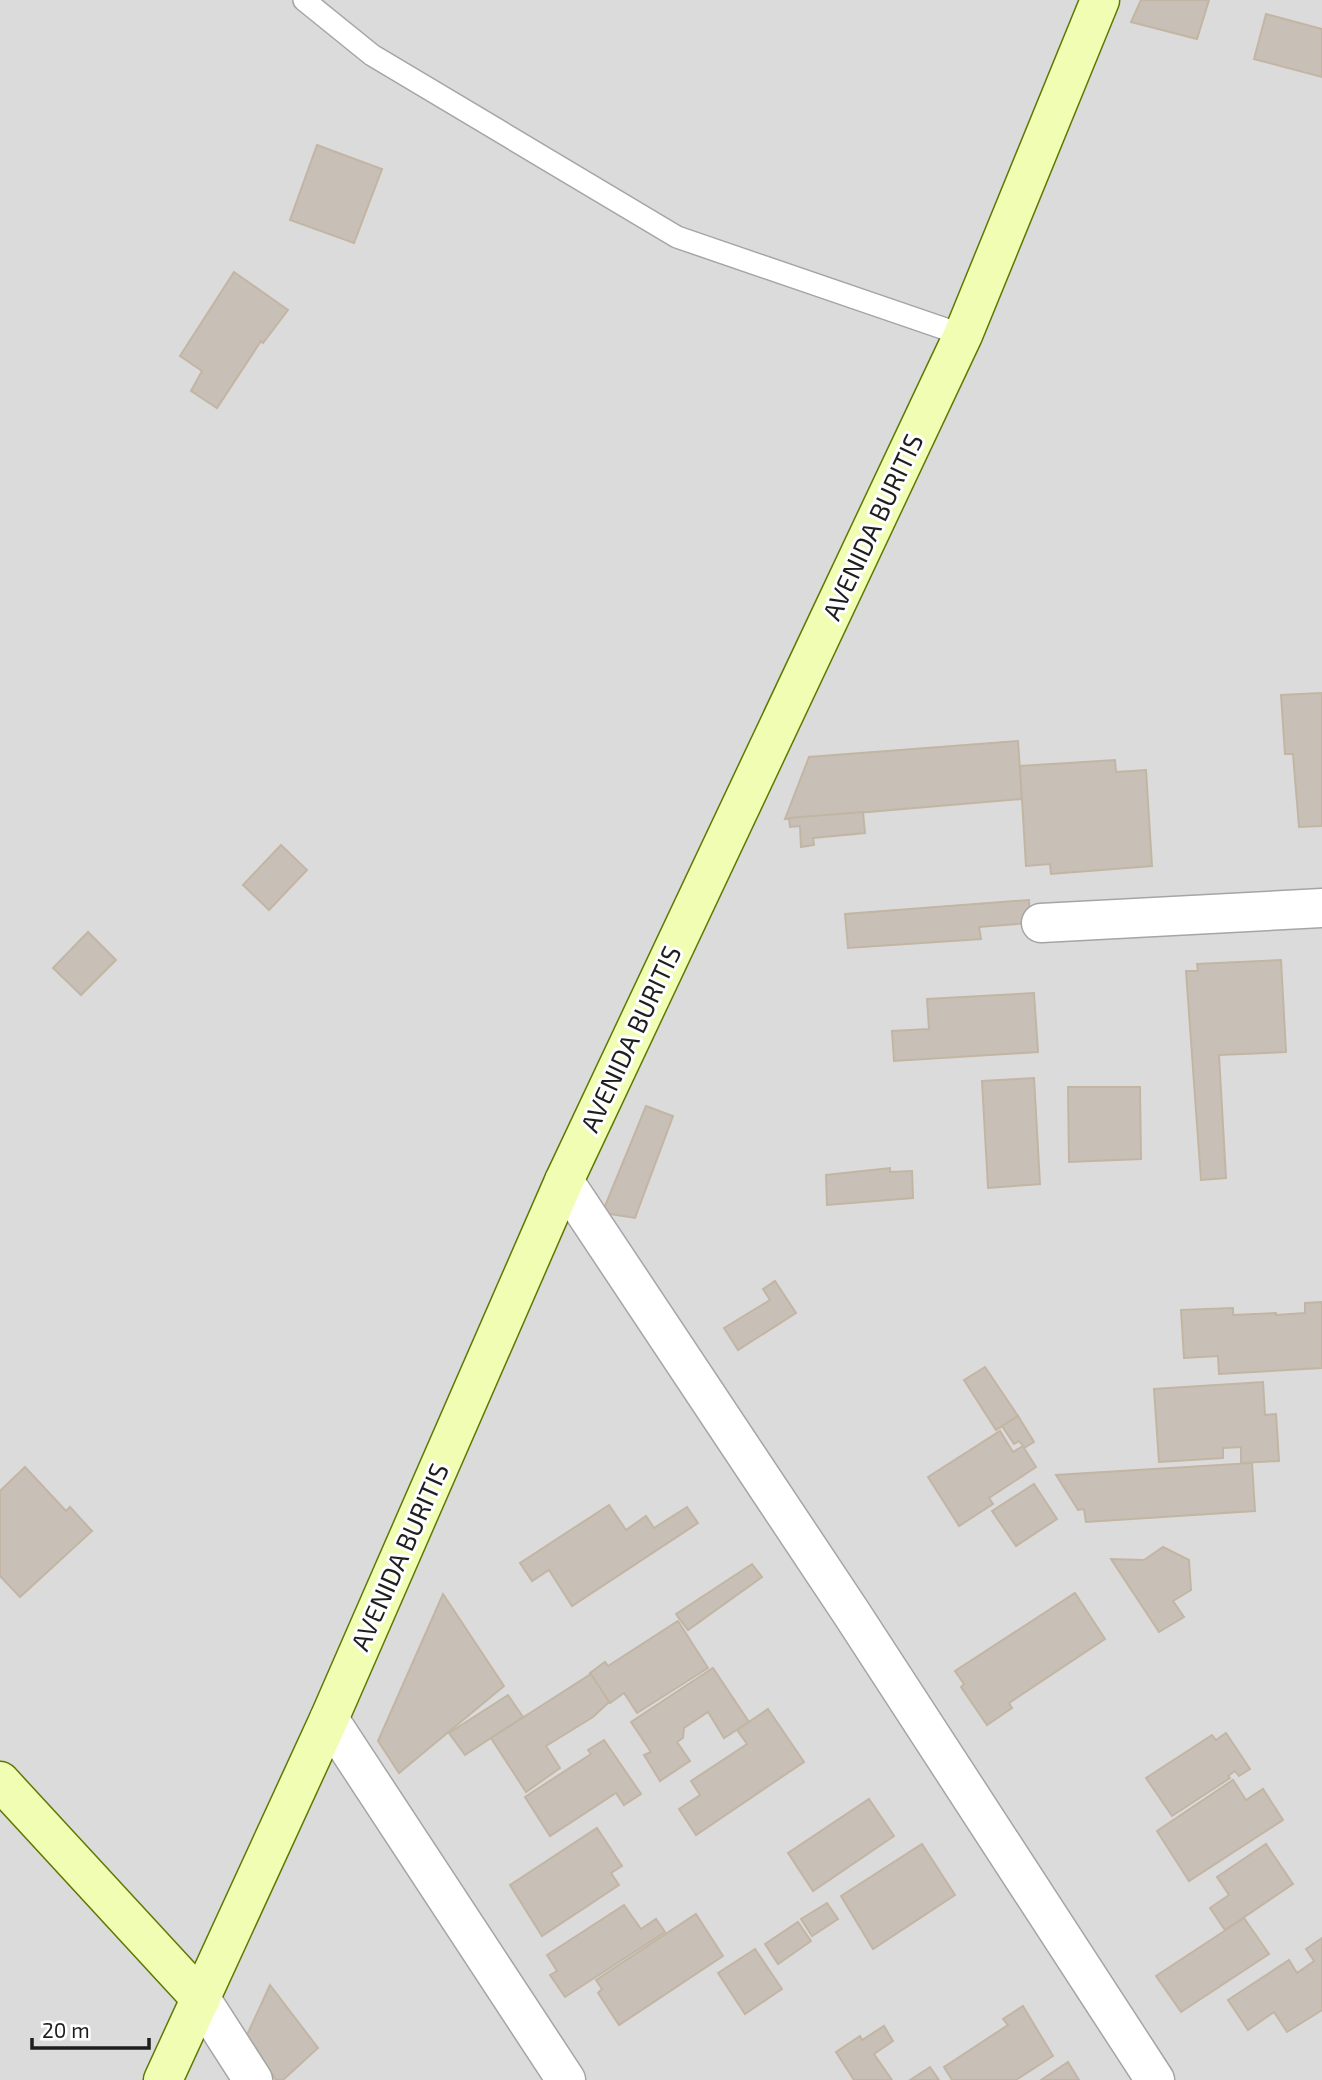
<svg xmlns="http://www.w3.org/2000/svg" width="1322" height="2080" font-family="'Exo 2',sans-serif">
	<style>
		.residential { fill: #dcdbdb }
		.building { fill: #c8c0b6; stroke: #c2b5a4; stroke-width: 2 }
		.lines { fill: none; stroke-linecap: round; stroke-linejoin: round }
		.lane-casing { stroke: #a5a5a5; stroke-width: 24 }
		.street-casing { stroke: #a5a5a5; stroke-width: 41 }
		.secondary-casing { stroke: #5c7a00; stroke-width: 41 }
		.lane { stroke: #fff; stroke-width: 21 }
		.street { stroke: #fff; stroke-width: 38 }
		.secondary { stroke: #f0fdb3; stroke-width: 38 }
		.labels { text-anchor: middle; stroke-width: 6; stroke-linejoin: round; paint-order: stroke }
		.street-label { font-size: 26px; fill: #1e1e1e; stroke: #fff }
	</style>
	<rect width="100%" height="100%" fill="#f0ede3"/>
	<!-- residential -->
	<rect class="residential" x="0" y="0" width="1322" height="2080"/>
	<!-- building -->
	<g class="building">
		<path d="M1141,0h68l-12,39 -66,-17z"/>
		<path d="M1266,14l56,15v48l-68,-18z"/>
		<path d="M317,145l65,24 -28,74 -64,-23z"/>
		<path d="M234,272l54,38 -25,33 -2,-2 -44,67 -26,-17 11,-20 -22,-15z"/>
		<path d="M1322,693v133l-23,1 -6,-73h-8l-4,-59z"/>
		<path d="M1018,741l4,58 -237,20 24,-62z"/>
		<path d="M1115,760l1,12 30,-2 6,96 -101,8 -1,-10 -24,2 -6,-100z"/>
		<path d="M863,812l2,21 -52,5 1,7 -13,2 -1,-21 -10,1 -1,-9z"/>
		<path d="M281,845l26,25 -38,40 -26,-25z"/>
		<path d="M1029,900l1,23 -51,4 2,12 -133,9 -3,-34z"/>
		<path d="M88,932l28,28 -35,35 -28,-27z"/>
		<path d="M1281,960l5,92 -67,3 7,123 -25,2 -15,-209h12l-1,-7z"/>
		<path d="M1034,993l4,59 -144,9 -2,-30 37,-2 -2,-30z"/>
		<path d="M1034,1078l6,106 -52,4 -6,-107z"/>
		<path d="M1068,1087h72l1,72 -72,3z"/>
		<path d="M646,1106l27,10 -38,102 -25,-4 -7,-3z"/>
		<path d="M890,1168v4l22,-1 1,27 -86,7 -1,-30z"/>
		<path d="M775,1281l21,32 -58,37 -14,-22 46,-28 -7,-11z"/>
		<path d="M1322,1302v66l-103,6 -1,-18 -34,2 -3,-48 52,-2v7l43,-2v2l29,-2v-10z"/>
		<path d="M985,1367l33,49 -22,14 -32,-50z"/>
		<path d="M1263,1382l2,33 11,-1 3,47 -38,2v-16l-18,1v10l-64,4 -5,-73z"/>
		<path d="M1018,1416l16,26 -10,6 12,19 -47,31 4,6 -34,22 -31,-49 72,-46 13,21 10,-6 -4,-5 -5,3 -12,-18z"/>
		<path d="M1252,1463l3,48 -169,11 -2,-13 -6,1 -22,-35z"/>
		<path d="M25,1467l41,44 4,-4 22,24 -72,66 -20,-21v-85z"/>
		<path d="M1034,1484l23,35 -41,27 -24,-35z"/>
		<path d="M609,1505l17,25 20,-14 8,12 33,-21 11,16 -126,83 -23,-36 -17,11 -12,-18z"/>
		<path d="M1163,1547l26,13 2,30 -18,11 11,16 -25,15 -48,-73 33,1z"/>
		<path d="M752,1564l10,13 -74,53 -12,-16z"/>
		<path d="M1075,1593l30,46 -96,64 3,5 -25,17 -26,-38 3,-3 -9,-13z"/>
		<path d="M443,1594l61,92 -105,87 -21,-32z"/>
		<path d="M678,1621l30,47 -71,45 -13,-20 -14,10 -20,-30 15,-11 3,4z"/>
		<path d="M713,1668l36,54 -25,16 -16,-26 -24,16 -1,10 -6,4 13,19 -30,20 -16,-26 7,-3 -20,-30z"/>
		<path d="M591,1674l18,28 -16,15 -47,29 14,22 -34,24 -35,-54z"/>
		<path d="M508,1695l15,22 -58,38 -16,-22z"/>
		<path d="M768,1709l36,53 -108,73 -17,-26 21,-14 -9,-14 56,-37 -10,-14z"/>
		<path d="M1226,1733l24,36 -11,7 -4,-5 -7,5 2,2 -58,38 -26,-38 66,-43 4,5z"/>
		<path d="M604,1740l37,54 -17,11 -8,-12 -66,43 -25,-39 66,-43 -3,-4z"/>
		<path d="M1233,1780l13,20 17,-11 20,31 -94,61 -32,-50z"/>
		<path d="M869,1799l25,37 -81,55 -25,-38z"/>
		<path d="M597,1828l25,38 -11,7 8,12 -77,51 -32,-51z"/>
		<path d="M922,1844l33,51 -82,54 -32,-53z"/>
		<path d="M1266,1844l27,40 -68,46 -15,-22 19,-13 -12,-18z"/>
		<path d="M827,1903l11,16 -26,17 -11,-17z"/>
		<path d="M624,1905l17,24 15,-10 9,13 -100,65 -15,-22 7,-4 -10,-16z"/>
		<path d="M696,1914l27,42 -104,69 -21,-32 4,-4 -6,-9z"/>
		<path d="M1244,1918l25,36 -88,58 -25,-36z"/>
		<path d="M798,1922l13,19 -33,23 -13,-20z"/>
		<path d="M1322,1938v72l-35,22 -13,-20 -26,18 -20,-30 61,-40 8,13 17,-12 -8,-12z"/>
		<path d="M755,1949l27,40 -37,25 -27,-41z"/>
		<path d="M270,1985l48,63 -35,32h-7l-29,-45z"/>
		<path d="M1023,2006l30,50 -37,24h-64l-8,-13 64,-42 -5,-6z"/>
		<path d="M884,2026l9,15 -19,13 18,26h-38l-18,-28 24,-16 2,4z"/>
		<path d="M1068,2062l11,18h-38z"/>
		<path d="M930,2067l9,13h-29z"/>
	</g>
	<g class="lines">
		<!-- lane casing -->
		<g class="lane-casing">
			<path id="lane" d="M304,0l68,55 305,182 286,98"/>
		</g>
		<!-- street casing -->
		<g class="street-casing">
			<g id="street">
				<path d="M1041,923l281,-15"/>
				<path d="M564,1181l288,433 303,466"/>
				<path d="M329,1719l237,361"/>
				<path d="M201,1999l52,81"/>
			</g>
		</g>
		<!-- secondary casing -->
		<g class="secondary-casing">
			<g id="secondary">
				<path d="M0,1781l201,218"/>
				<path d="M163,2080l166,-361 235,-538 399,-846 137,-335"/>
			</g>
		</g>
		<!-- lane -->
		<use href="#lane" class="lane"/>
		<!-- street -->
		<use href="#street" class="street"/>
		<!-- secondary -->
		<use href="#secondary" class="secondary"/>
	</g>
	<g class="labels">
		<!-- street labels -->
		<g class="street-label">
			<text transform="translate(873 527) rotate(-65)" y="9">AVENIDA BURITIS</text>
			<text transform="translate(631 1039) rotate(-65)" y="9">AVENIDA BURITIS</text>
			<text transform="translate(400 1557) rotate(-66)" y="9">AVENIDA BURITIS</text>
		</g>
	</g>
	<!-- scale -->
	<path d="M32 2038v10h117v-10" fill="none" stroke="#1e1e1e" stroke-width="3.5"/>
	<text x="42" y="2038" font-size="21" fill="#1e1e1e" stroke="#ffffff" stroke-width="5" paint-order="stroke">20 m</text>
</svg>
